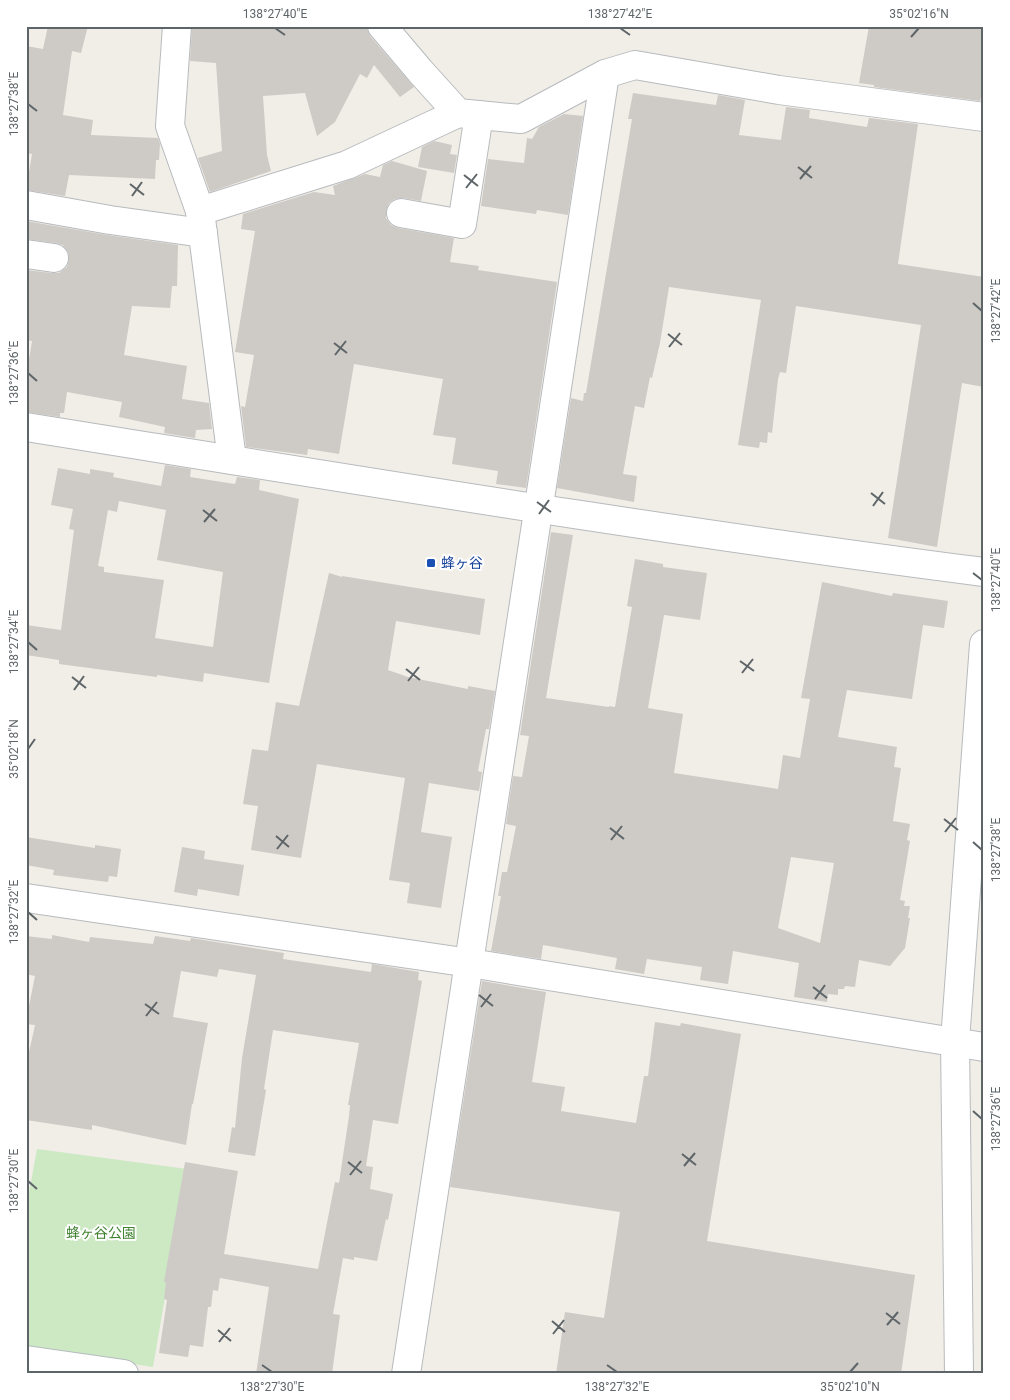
<svg xmlns="http://www.w3.org/2000/svg" width="1010" height="1400" font-family="Roboto,'Noto Sans JP',sans-serif">
	<style>
		.green { fill: #cce9c4 }
		.building { fill: #cecac6; fill-rule: evenodd }
		.lines { fill: none; stroke-linecap: round; stroke-linejoin: round }
		.street-casing { stroke: #b7bbbe; stroke-width: 30 }
		.street { stroke: #fff; stroke-width: 28 }
		.ticks { fill: none; stroke: #5e6568; stroke-width: 2 }
		.transit-dot { fill: #1a4fb4; stroke: #fff; stroke-width: 2 }
		.labels { text-anchor: middle; stroke-width: 4; stroke-linejoin: round; paint-order: stroke }
		.transit-label { font-size: 14px; fill: #164399; stroke: #fff; text-anchor: start }
		.park-label { font-size: 14px; fill: #418232; stroke: #fff }
		.neatline { fill: none; stroke: #5e6568; stroke-width: 2 }
		.ticks-label { font-size: 12px; text-anchor: middle; fill: #5e6568 }
	</style>
	<rect width="100%" height="100%" fill="#f1ede7"/>
	<!-- green -->
	<path class="green" d="M37,1149l150,20 -34,198 -127,-20v-138z"/>
	<!-- building -->
	<g class="building">
		<path d="M48,26h40l-7,27 -9,-2 -9,64 30,5 -2,15 67,3 2,6 -1,16h-3l-1,19 -86,-4 -4,21 -39,-6 6,-36 -6,-1v-107l17,3z"/>
		<path d="M192,26h171l4,2 3,8 44,51 -14,10 -26,-32 -7,13 -7,-4 -25,48 -18,14 -12,-43 -42,3 4,59 4,16 -61,21 -12,-34 24,-7 -6,-88 -26,-2z"/>
		<path d="M869,26h115v57l-4,18 -106,-14v-2l-15,-2z"/>
		<path d="M633,93l83,12 2,-10 27,5 -6,35 42,5 5,-33 24,3 -1,8 58,9 2,-9 49,6 -20,140 86,13v110l-22,-4 -25,164 -49,-9 33,-213 -125,-19 -10,67 -6,-1 -2,7 -6,54 -4,-1 -1,11 -7,-1 -1,6 -21,-3 23,-145 -92,-13 -9,56 -8,35 -2,-1 -6,31 -9,-2 -12,68 14,2 -3,26 -77,-14 14,-90 12,3 1,-8h2l46,-274h-4z"/>
		<path d="M564,114l19,2 -15,99 -31,-5 -1,4 -55,-8 7,-47 36,4 3,-25 5,1 7,-12z"/>
		<path d="M434,141l18,4 -2,9 7,1 -3,18 -36,-6 4,-20z"/>
		<path d="M392,161l35,10 -6,30 -18,-3 -8,1 -6,4 -3,8v7l5,7 7,3 56,10 -4,24 29,4 -1,4 79,12 -31,206 -30,-4 2,-13 -46,-7 4,-26 -23,-3 10,-56 -89,-15 -15,90 -31,-5 -1,6 -61,-8 -5,-41 4,1 9,-52 -19,-3 20,-121 -14,-2 2,-15 71,-22 21,3 -2,-9 32,-12 15,3 3,-12z"/>
		<path d="M26,221l81,14 71,10 -1,41h-5l-2,22 -38,-2 -8,49 63,11 -5,33 27,4 3,26 -16,1 -1,8 -31,-5 1,-6 -46,-10 3,-15 -55,-10 -3,21h-4v4l-34,-5v-34l6,-37 -6,-1v-70l26,3h7l8,-6 2,-7 -1,-8 -5,-7 -7,-2 -30,-4z"/>
		<path d="M165,465l26,4 -1,8 45,7 2,-7 23,3 -1,10 40,9 -30,184 -65,-10 -1,9 -46,-7v2l-98,-13v-4l-33,-5v-30l35,5 13,-100 -5,-1 4,-20 -22,-4 7,-37 32,6v-5l24,4 -1,4 48,9zM119,501l47,9 -9,50 66,12 -10,75 -58,-9 9,-58 -60,-8v-5l-6,-1 10,-56 9,2z"/>
		<path d="M551,532l22,3 -27,163 63,9v-1l6,1 17,-100 -5,-1 8,-47 28,5v3l44,6 -7,47 -36,-5 -16,93 35,6 -9,59 104,16 5,-34 17,3 10,-59 -9,-1 21,-116 70,14 1,-3 55,8 -4,27 -21,-3 -11,74 -65,-9 -9,47 59,10 -3,20 7,1 -8,53 17,3 -3,16 3,1 -10,59 5,1 -1,5h6l-2,12h2l-5,30 -15,18 -31,-6 -4,27 -10,-1 -1,3h-6v6l-10,-1 -1,8 -33,-5 5,-34 -66,-12 -5,33 -28,-4 2,-13 -55,-8 -3,15 -29,-5 2,-11 -74,-13 -2,14 -50,-8 10,-55h-3l4,-24h5l9,-46 -10,-2 7,-48 9,1 7,-41 -9,-1zM791,857l43,6 -14,80 -42,-15z"/>
		<path d="M329,573l13,4v-1l143,23 -5,36 -84,-14 -8,49 20,7 60,12v-3l27,5 -6,38h-3l-8,42 4,1 -3,19 -50,-8 -8,49 31,5 -11,71 -34,-5 3,-20 -21,-3 16,-102 -88,-14 -16,94 -50,-8 7,-44 -15,-2 9,-55 16,2 8,-49 23,4z"/>
		<path d="M26,837l69,11v-3l26,4 -4,28 -8,-1 -1,6 -55,-7 1,-5 -28,-5z"/>
		<path d="M182,847l23,4 -1,8 40,6 -5,31 -41,-7 -1,7 -23,-4z"/>
		<path d="M52,935l37,7 1,-5 63,7 2,-8 35,5 1,-3 93,15 -1,6 88,13 1,-8 47,8 -1,8 4,1 -24,143 -25,-4 -7,46 7,1 -3,22 23,5 -5,26 -2,-1 -9,42 -23,-4v3l-11,-2 -10,56 7,1 -8,59h-76l13,-87 -49,-9 -2,13 -5,-1 -2,17h-3l-5,40 -13,-2 -2,12 -29,-4 8,-53 -3,-1 2,-17h-2l21,-120 53,9 -14,83 94,15 17,-87 4,1 10,-67 1,-11h-2l11,-62 -86,-13 -9,59 2,1 -11,66 -27,-4 4,-25 3,1 7,-70 14,-83 -37,-6 -2,8 -36,-6 -8,46 35,6 -15,81h-1l-6,41 -94,-20v5l-66,-10v-54l9,-41 -9,-1v-3l9,-45 -9,-2v-38l26,3z"/>
		<path d="M482,981l64,11 -14,90 33,5 -4,24 75,12 8,-47h4l7,-54 25,4 1,-3 60,11 -34,207 208,34 -14,99h-345l9,-62 39,6 16,-106 -170,-25z"/>
	</g>
	<g class="lines">
		<!-- street casing -->
		<g class="street-casing">
			<g id="street">
				<path d="M177,26l-7,100 30,85 32,249"/>
				<path d="M382,26l38,45 38,42 63,6 84,-45 30,-9 144,25 205,27"/>
				<path d="M26,205l84,15 93,13"/>
				<path d="M200,211l147,-46 111,-52"/>
				<path d="M401,213l61,11 17,-109"/>
				<path d="M26,254l28,4"/>
				<path d="M26,427c319,51 637,104 958,145"/>
				<path d="M26,898l444,65 514,84"/>
				<path d="M26,1360l98,14"/>
				<path d="M406,1374l199,-1300"/>
				<path d="M959,1374l-4,-333 29,-397"/>
			</g>
		</g>
		<!-- street -->
		<use href="#street" class="street"/>
	</g>
	<!-- ticks -->
	<path class="ticks" d="M275,28l10,7M620,28l10,7M911,37l8,-9M28,104l9,7M798,167l14,11M464,175l14,11M800,179l11,-13M130,184l14,11M466,188l11,-14M132,196l10,-14M973,303l9,8M668,334l14,11M334,343l13,10M669,347l11,-14M335,355l11,-14M28,373l9,8M871,493l14,11M537,502l14,10M873,506l10,-14M203,510l14,11M539,514l10,-14M204,522l11,-13M973,573l9,7M28,642l9,8M740,661l14,10M406,669l14,11M742,673l11,-14M72,677l14,11M408,681l11,-14M74,690l10,-14M28,749l7,-10M944,819l14,11M610,828l14,11M945,832l11,-14M276,836l13,11M611,840l11,-14M973,842l9,8M277,849l11,-14M28,912l9,8M813,987l14,11M479,995l14,11M815,999l10,-14M145,1004l14,10M481,1007l10,-13M146,1016l11,-14M973,1111l9,8M682,1154l14,11M348,1162l14,11M684,1166l11,-13M350,1175l11,-14M28,1181l9,8M886,1313l14,11M552,1321l13,11M887,1325l11,-13M218,1330l13,11M553,1334l11,-14M219,1342l11,-14M262,1365l10,7M607,1365l10,7M850,1372l8,-9"/>
	<!-- markers -->
	<rect class="transit-dot" x="426" y="558" width="10" height="10" rx="2.5"/>
	<g class="labels">
		<!-- transit labels -->
		<g class="transit-label">
			<text x="441" y="568">蜂ヶ谷</text>
		</g>
		<!-- park labels -->
		<g class="park-label">
			<text x="101" y="1238">蜂ヶ谷公園</text>
		</g>
	</g>
	<!-- border -->
	<rect width="1010" height="1400" fill="none" stroke="#ffffff" stroke-width="55"/>
	<rect x="28" y="28" width="954" height="1344" class="neatline"/>
	<g class="ticks-label">
		<text x="275" y="18">138°27'40"E</text>
		<text x="620" y="18">138°27'42"E</text>
		<text x="919" y="18">35°02'16"N</text>
		<text transform="translate(14 104) rotate(-90)" y="4">138°27'38"E</text>
		<text transform="translate(996 311) rotate(-90)" y="4">138°27'42"E</text>
		<text transform="translate(14 373) rotate(-90)" y="4">138°27'36"E</text>
		<text transform="translate(996 580) rotate(-90)" y="4">138°27'40"E</text>
		<text transform="translate(14 642) rotate(-90)" y="4">138°27'34"E</text>
		<text transform="translate(14 749) rotate(-90)" y="4">35°02'18"N</text>
		<text transform="translate(996 850) rotate(-90)" y="4">138°27'38"E</text>
		<text transform="translate(14 912) rotate(-90)" y="4">138°27'32"E</text>
		<text transform="translate(996 1119) rotate(-90)" y="4">138°27'36"E</text>
		<text transform="translate(14 1181) rotate(-90)" y="4">138°27'30"E</text>
		<text x="272" y="1391">138°27'30"E</text>
		<text x="617" y="1391">138°27'32"E</text>
		<text x="850" y="1391">35°02'10"N</text>
	</g>
</svg>
